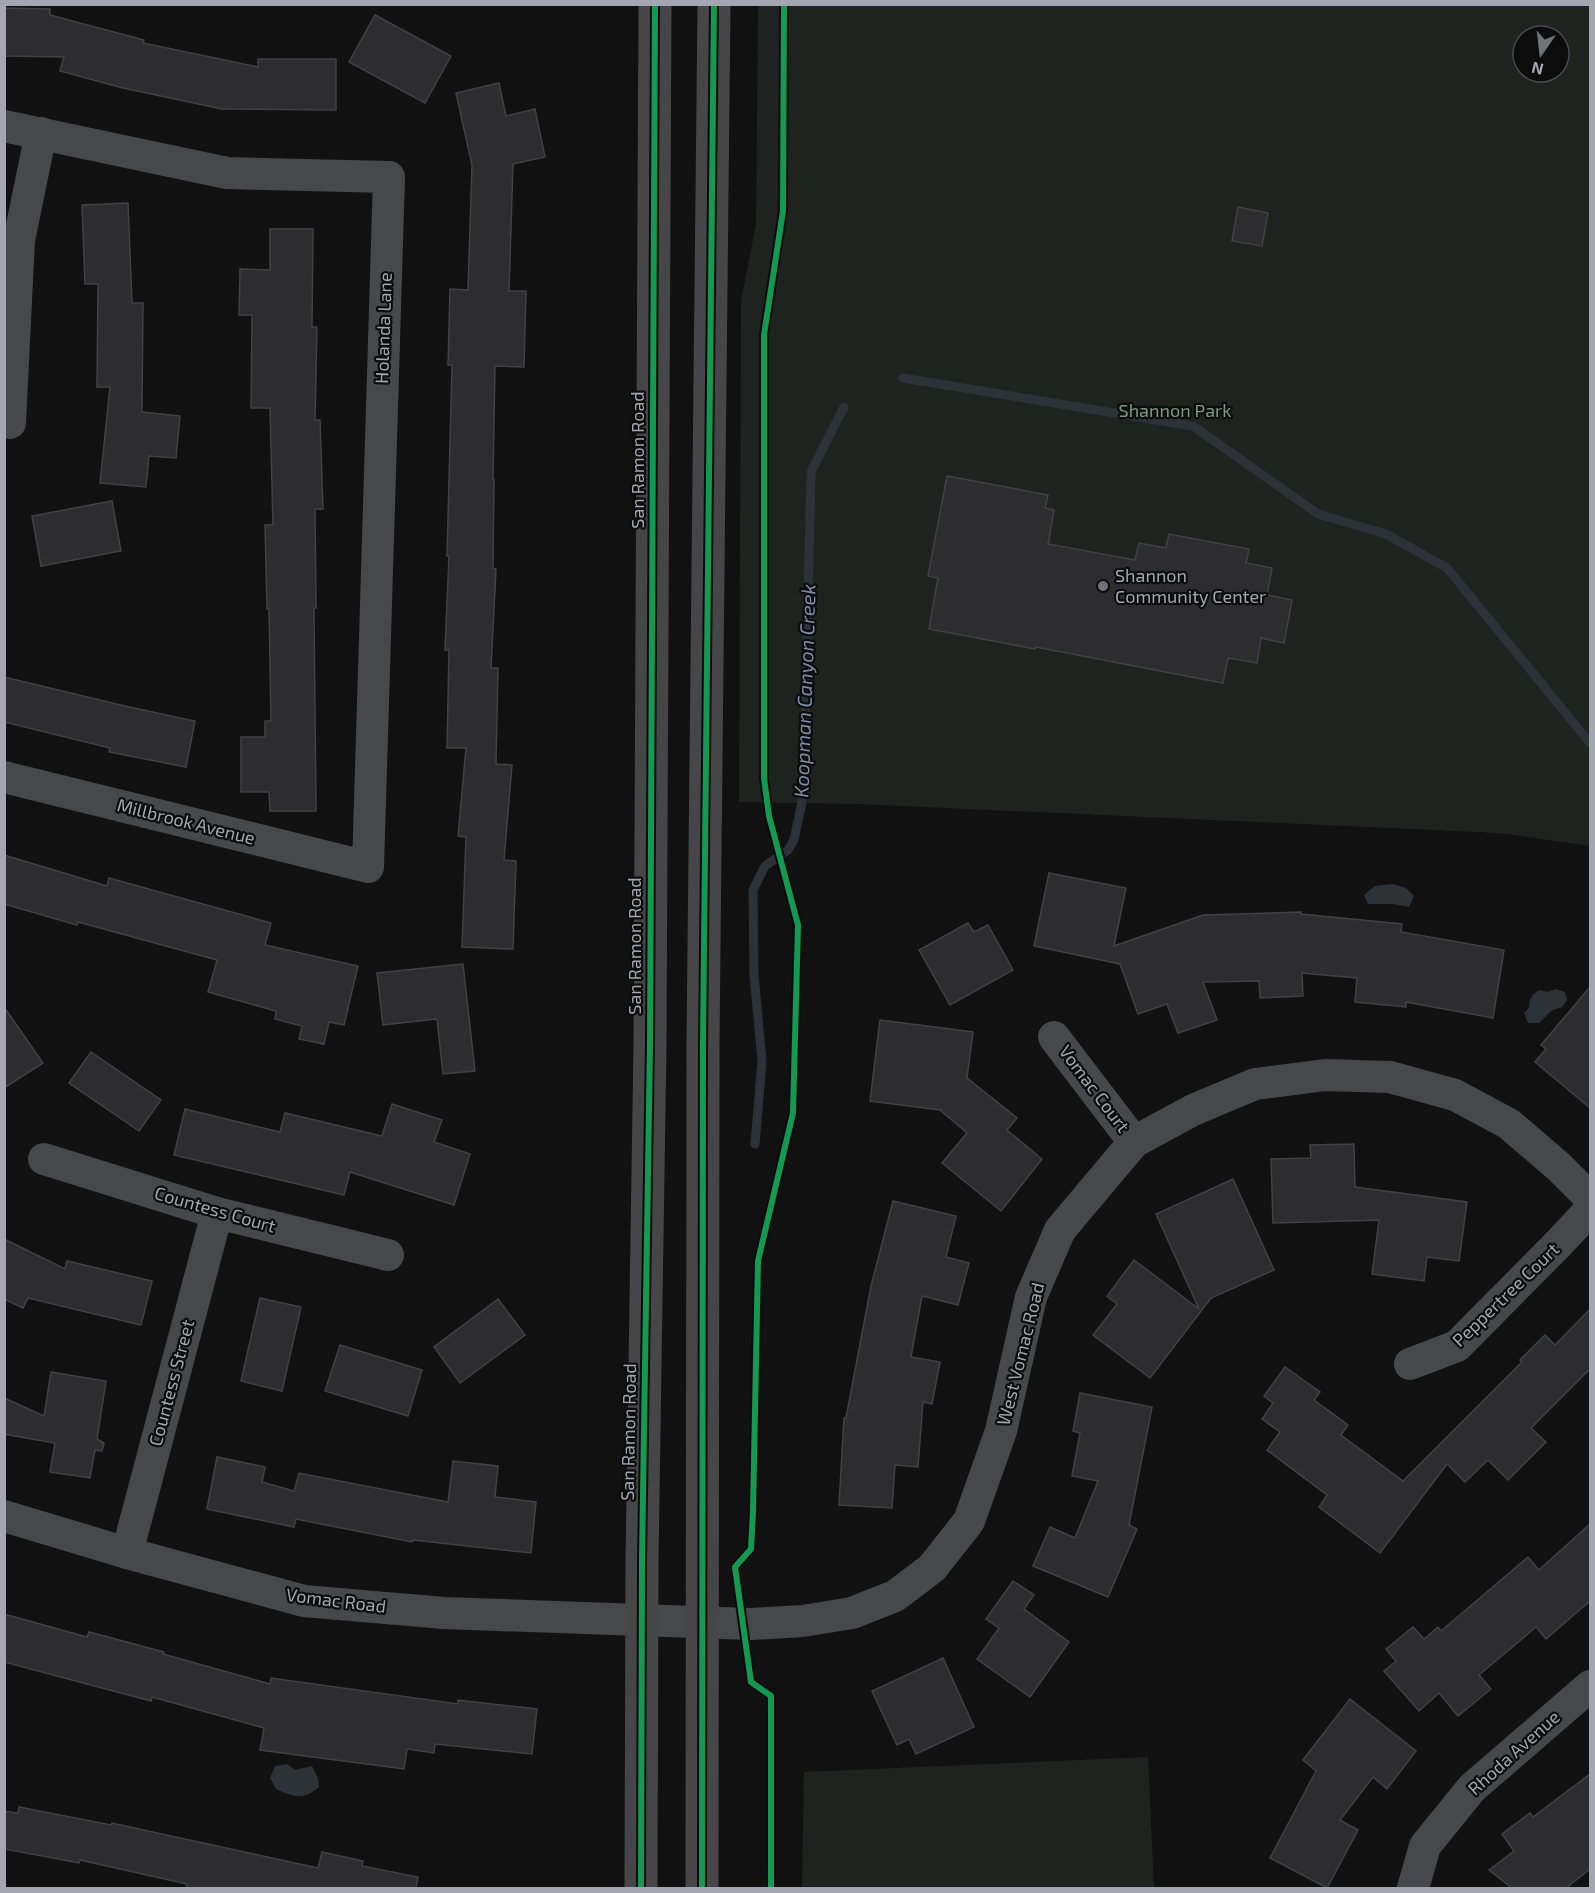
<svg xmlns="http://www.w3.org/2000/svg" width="1595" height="1893" font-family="'Exo 2',sans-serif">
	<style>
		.green { fill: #1e2320; fill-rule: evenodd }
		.water { fill: #2d3239 }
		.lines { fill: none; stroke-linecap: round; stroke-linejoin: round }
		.stream { stroke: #2d3239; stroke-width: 9 }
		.building { fill: #2d2d2f; stroke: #414245; stroke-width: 1.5 }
		.street { stroke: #47484b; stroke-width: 32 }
		.secondary { stroke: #464648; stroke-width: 33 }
		.cycleway-casing { stroke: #0c0c0d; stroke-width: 10 }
		.cycleway { stroke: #139951; stroke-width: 6 }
		.poi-dot { fill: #717279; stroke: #0c0c0d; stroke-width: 2 }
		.labels { text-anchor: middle; stroke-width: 4.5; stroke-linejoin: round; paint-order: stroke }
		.street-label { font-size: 18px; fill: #a4a6b1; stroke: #0c0c0d }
		.park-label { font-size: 18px; fill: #7d9b84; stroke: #0c0c0d }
		.poi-label { font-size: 18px; fill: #a4a6b1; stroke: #0c0c0d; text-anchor: start }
		.water-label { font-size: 20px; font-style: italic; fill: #7e8da9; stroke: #0c0c0d }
	</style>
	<rect width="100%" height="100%" fill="#111112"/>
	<!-- green -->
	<g class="green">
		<path d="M1371,4l219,1v841l-91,-13 -640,-29 -120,-2 2,-501 15,-77 2,-219zM1523,36h36v36h-36z"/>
		<path d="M1148,1757l6,131h-352l2,-116z"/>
	</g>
	<!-- water -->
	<g class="water">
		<path d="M1393,884l13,4 8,8 -5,11 -16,-3h-25l-4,-9 11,-9z"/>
		<path d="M1555,989l10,3 2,8 -5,7 -11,4 -12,12h-11l-4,-10 5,-5c0,-10 3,-13 10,-18l9,2z"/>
		<path d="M287,1764l8,6 17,-4 6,12 1,9c-16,14 -25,10 -43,2l-6,-11 5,-12z"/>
	</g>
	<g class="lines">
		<!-- stream -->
		<g class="stream">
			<path d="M903,378l290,48 125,88 68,20 61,34 143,175"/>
			<path d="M755,1144l7,-83 -8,-86 -1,-85 12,-24 23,-16 6,-10 12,-57 -1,-54 6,-257 33,-65"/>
		</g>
	</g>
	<!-- building -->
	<g class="building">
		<path d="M4,8l46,1v6l94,25 -1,3 115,24v-8h78v51l-114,-1 -99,-21 -63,-17 4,-14 -60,-1z"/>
		<path d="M375,15l76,41 -26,47 -76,-41z"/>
		<path d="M499,83l7,33 29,-7 10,48 -32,7 -4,127h17l-2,76 -29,-1 -2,113h1l-1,89 3,1 -5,99h7l-2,96 16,1 -8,95 12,1 -3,88 -51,-2 4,-110 -8,-1 8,-88h-19l2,-98h-4l4,-94h-2l5,-191h-4l2,-76 18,1 4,-125 -16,-72z"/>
		<path d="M128,203l4,100h11l-1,109 38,4 -4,42 -27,-2 -3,31 -46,-4 10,-96h-13l1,-103h-13l-3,-79z"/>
		<path d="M1238,207l30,6 -6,33 -30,-5z"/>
		<path d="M270,229h43l-1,98h5l-2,93h5l3,89h-8l1,99h-2l2,203h-46l-1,-19h-28v-55h24v-16h6l-2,-113 -2,1 -2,-84h8l-3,-117h-19l1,-93h-13l1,-46 30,1z"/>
		<path d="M947,476l101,19 -3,13 9,2 -6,34 87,16 4,-17 27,5 3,-14 80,15 -3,14 26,5 -5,27 25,5 -8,43 -23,-5 -4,25 -29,-5 -5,25 -187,-36 -1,2 -106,-20 9,-51 -10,-2z"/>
		<path d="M112,501l9,50 -80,15 -9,-50z"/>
		<path d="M4,677l125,30 66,14 -9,46 -77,-15 1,-4 -106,-26z"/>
		<path d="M4,855l103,31 2,-8 162,45 -6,22 93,21 -14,59 -15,-3 -5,22 -25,-5 3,-13 -27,-7 1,-8 -68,-19 9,-32 -139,-38 -1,3 -73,-21z"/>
		<path d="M1049,873l77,15 -12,58 89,-31 98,-3v2l101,10 -1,8 103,18 -11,68 -87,-16v5l-51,-5 2,-24 -55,-5 1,23 -43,2 -1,-17 -56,1 14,38 -39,13 -11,-29 -29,10 -18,-50 -86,-18z"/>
		<path d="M968,923l6,9 14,-7 25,45 -63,35 -31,-55z"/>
		<path d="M463,964l12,107 -32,3 -6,-55 -54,6 -6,-52z"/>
		<path d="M1590,987v121l-55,-46 11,-13 -5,-4z"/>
		<path d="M4,1007l39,56 -39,25z"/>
		<path d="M880,1020l93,12 -6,46 50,40 -10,12 35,29 -41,52 -59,-48 25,-30 -27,-23 -70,-9z"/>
		<path d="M91,1052l70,48 -22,31 -70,-48z"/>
		<path d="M392,1104l50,16 -8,22 36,12 -16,51 -104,-33 -6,23 -170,-40 11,-46 95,23 5,-19 97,23z"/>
		<path d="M1354,1144l1,43 112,15 -8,59 -32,-4 -3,24 -52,-7 7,-54 -106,3 -2,-64 40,-1 -1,-13z"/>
		<path d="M1233,1179l41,91 -63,28 -61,80 -57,-43 24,-31 -10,-8 27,-36 65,49 -43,-95z"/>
		<path d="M893,1201l63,15 -10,41 23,6 -11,42 -36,-9 -11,61 29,5 -8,42 -9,-2 -5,65 -23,-2 -3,43 -53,-3 5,-87h2l25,-132z"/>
		<path d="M4,1239l61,30 2,-8 85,20 -11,44 -113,-27 -5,10 -19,-9z"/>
		<path d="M260,1298l41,9 -19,84 -41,-10z"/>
		<path d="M498,1299l27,36 -65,48 -26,-36z"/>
		<path d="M1590,1309v60l-59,59 15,14 -38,38 -20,-20 -23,22 -18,-18 -67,89 -61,-46 8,-12 -60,-45 13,-18 -18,-13 11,-16 -9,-7 21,-29 35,25 -6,8 34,25 -7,10 62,46 119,-119 -2,-2 25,-25 10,10z"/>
		<path d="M340,1345l82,25 -14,46 -83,-25z"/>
		<path d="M51,1372l55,9 -9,58 7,4 -2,8 -7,-1 -5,28 -40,-6 5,-29 -51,-9v-36l40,18z"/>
		<path d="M1080,1393l72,14 -23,118 8,4 -29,68 -75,-31 17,-39 25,11 23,-57 -26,-5 8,-43 -7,-2z"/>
		<path d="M217,1457l48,10 -3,15 32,9 5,-18 149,29 5,-41 45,5 -3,31 41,5 -5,51 -118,-13 -1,2 -116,-23 -2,8 -87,-18z"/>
		<path d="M1590,1524v77l-44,38 -10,-12 -57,48 12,14 -33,27 -19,-23 -20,18 -35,-40 12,-10 -10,-12 27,-22 11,12 14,-12 3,4 87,-74 11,13z"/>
		<path d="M1013,1581l21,14 -10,14 45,33 -39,55 -53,-38 22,-31 -13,-9z"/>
		<path d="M4,1614l83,23 2,-5 75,20 -1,2 107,30 1,-6 187,26v-4l79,9 -5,45 -97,-10 -1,9 -27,-4 -3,20 -144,-19 4,-22 -112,-31 -1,4 -147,-39z"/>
		<path d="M943,1658l31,69 -58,27 -7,-15 -12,6 -25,-54z"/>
		<path d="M1350,1699l66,52 -29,38 -14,-12 -33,43 18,10 -31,58 -57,-30 46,-87 -13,-11z"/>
		<path d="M1590,1774v95l-24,19h-54l-23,-18 25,-19 -12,-17 28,-21 3,4z"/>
		<path d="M19,1807l92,18 1,-2 206,45 4,-16 41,9 -1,5 56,11 -2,11h-230l1,-4 -107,-24 -1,3 -75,-14v-38l14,2z"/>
	</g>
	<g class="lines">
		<!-- street -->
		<g class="street">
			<path d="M4,126l223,47 162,4 -21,690 -364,-90"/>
			<path d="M10,423l9,-183 22,-107"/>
			<path d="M1054,1037l80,105"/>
			<path d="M44,1159l173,54 171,42"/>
			<path d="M1410,1364l47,-18 101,-102 32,-34"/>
			<path d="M4,1516l123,37 177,48 140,12 307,11 52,-3 49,-8 43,-17 37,-28 37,-47 32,-90 30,-134 29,-67 74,-88 59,-32 62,-26 70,-9 65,2 65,18 54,29 50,43 31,31"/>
			<path d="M127,1553l90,-340"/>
			<path d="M1413,1888l12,-42 47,-58 118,-102"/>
		</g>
		<!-- secondary -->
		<g class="secondary">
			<path d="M641,1888l1,-328 8,-516 5,-1040"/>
			<path d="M702,1888l1,-846 11,-1038"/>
		</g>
		<!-- cycleway casing -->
		<g class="cycleway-casing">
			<g id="cycleway">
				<path d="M641,1888l1,-328 8,-516 5,-1040"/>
				<path d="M702,1888l1,-846 11,-1038"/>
				<path d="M771,1888v-192l-20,-14 -16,-115 16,-18 2,-38 5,-250 35,-148 5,-188 -29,-109 -5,-38v-443l19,-124 1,-207"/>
			</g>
		</g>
		<!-- cycleway -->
		<use href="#cycleway" class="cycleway"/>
	</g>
	<!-- markers -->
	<circle class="poi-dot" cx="1103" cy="586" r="6"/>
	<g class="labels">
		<!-- street labels -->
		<g class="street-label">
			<text transform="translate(384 328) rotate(-88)" y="6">Holanda Lane</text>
			<text transform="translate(638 460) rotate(-90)" y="6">San Ramon Road</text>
			<text transform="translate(186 822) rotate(14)" y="6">Millbrook Avenue</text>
			<text transform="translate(635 946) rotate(-90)" y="6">San Ramon Road</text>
			<text transform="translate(1094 1089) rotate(53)" y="6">Vomac Court</text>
			<text transform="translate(215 1210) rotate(16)" y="6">Countess Court</text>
			<text transform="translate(1506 1295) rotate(-44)" y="6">Peppertree Court</text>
			<text transform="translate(1021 1354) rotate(-76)" y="6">West Vomac Road</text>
			<text transform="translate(172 1383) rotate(-75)" y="6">Countess Street</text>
			<text transform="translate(629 1432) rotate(-89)" y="6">San Ramon Road</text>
			<text transform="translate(336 1601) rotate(7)" y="6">Vomac Road</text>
			<text transform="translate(1514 1753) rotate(-42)" y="6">Rhoda Avenue</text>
		</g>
		<!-- park labels -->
		<g class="park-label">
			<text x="1175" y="417">Shannon Park</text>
		</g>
		<!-- poi labels -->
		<g class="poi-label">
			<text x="1115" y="582">Shannon<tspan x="1115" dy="21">Community Center</tspan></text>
		</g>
		<!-- water labels -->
		<g class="water-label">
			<text transform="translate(805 691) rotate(-88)" y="7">Koopman Canyon Creek</text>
		</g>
	</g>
	<!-- border -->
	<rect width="1595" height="1893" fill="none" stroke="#a4a6b1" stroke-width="12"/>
	<!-- north arrow -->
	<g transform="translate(1541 54) rotate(194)"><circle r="28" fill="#0c0c0d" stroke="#494a4f" stroke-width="1.5"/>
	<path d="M0-4.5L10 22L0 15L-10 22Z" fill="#717279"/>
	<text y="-9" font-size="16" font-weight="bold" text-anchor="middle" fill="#a4a6b1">N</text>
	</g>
</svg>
